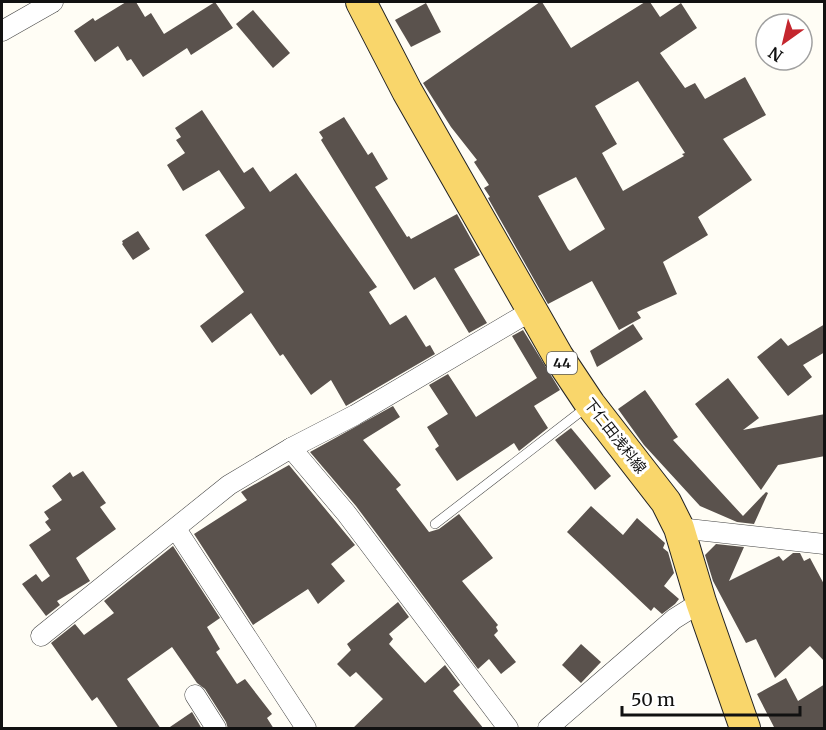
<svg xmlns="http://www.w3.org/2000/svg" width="826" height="730" font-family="Merriweather,'Noto Sans JP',serif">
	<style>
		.building { fill: #5a524d; fill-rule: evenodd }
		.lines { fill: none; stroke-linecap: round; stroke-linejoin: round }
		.service-casing { stroke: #444; stroke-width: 10 }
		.minor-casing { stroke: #444; stroke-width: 21 }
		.primary-casing { stroke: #222; stroke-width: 32 }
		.service { stroke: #fff; stroke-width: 9 }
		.minor { stroke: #fff; stroke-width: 20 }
		.primary { stroke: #f9d66b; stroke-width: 30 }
		.labels { text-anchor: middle; stroke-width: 6; stroke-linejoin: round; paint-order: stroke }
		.shield { fill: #fff; stroke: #585858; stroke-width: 1.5 }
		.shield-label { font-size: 14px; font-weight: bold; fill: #111 }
		.street-label { font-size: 15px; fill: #111; stroke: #fff }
	</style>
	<rect width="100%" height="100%" fill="#fffdf5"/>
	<!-- building -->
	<g class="building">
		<path d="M126,2h10l9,15 6,-4 13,21 51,-32 18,26 -42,27 -4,-7 -44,29 -12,-18 -4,2 -9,-15 -23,16 -21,-31 19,-13 2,3z"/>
		<path d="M540,2h2l29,46 74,-46h5l10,15 21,-14 16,25 -37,25 25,35 10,-5 10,16 40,-22 21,38 -43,24 29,41 -54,37 10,18 -45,27 14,32 -40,18 4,6 -22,12 -27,-49 -44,23 -60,-106 2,-1 -6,-9 5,-3 -15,-23 3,-2 -26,-33 -28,-44zM638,81l47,72 -3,1 2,2 -61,35 -21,-38 15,-9 -22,-38zM576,177l29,52 -35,22 -2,-2 -30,-53z"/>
		<path d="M426,3l15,29 -30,15 -16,-27z"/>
		<path d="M253,10l37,43 -17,15 -37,-44z"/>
		<path d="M202,110l42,63 9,-6 17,25 26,-19 81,114 -8,5 21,33 16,-10 20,32 4,-2 5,9 -89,52 -15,-26 -20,15 -28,-41 -3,2 -29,-43 -39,30 -12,-17 44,-34 -39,-57 40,-27 -26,-38 -36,21 -16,-26 18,-12 -9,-13 5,-3 -6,-9z"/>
		<path d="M344,117l24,38 4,-3 16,27 -13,8 32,50 2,-1 2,3 46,-25 23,41 -26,14 33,54 -18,10 -34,-56 -21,13 -93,-150 2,-2 -4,-6z"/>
		<path d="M138,231l12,18 -17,11 -11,-16 1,-1 -1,-2z"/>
		<path d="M633,324l10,15 -46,28 -7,-16z"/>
		<path d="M825,324v28l-22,13 9,12 -24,19 -31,-39 24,-19 7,8z"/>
		<path d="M523,330l37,60 -26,16 14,22 -29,23 -5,-8 -57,38 -22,-32 4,-3 -12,-19 21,-13 -19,-29 19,-11 28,43 61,-39 -25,-42z"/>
		<path d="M728,378l31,40 -16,12 82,-16v42l-47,9 -17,25 -66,-86z"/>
		<path d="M645,390l33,47 -5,3 70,76 23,-24 2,1 -14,31 -17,-2 -37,-16 -56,-61 -26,-36z"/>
		<path d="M393,406l7,11 -37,23 38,45 -5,4 33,43 10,-3 20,-15 34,44 -31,23 36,44 -2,2 2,4 -4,4 22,27 -15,12 -12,-15 -11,10 -122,-163 -46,-54z"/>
		<path d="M571,428l40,48 -16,14 -40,-50z"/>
		<path d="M289,465l66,80 -24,19 14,17 -27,23 -10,-15 -55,36 -59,-91 53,-34 -6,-8z"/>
		<path d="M83,471l23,32 -6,4 16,22 -40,29 14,23 -33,20 3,4 -14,11 -24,-32 14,-10 6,8 8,-6 -21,-31 22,-15 -6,-8 4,-3 -5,-7 18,-12 -10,-14 18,-14 3,5z"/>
		<path d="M591,506l32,29 14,-17 28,25 -2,5 5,4 6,21 -10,13 15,13 -4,5 -13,10 -8,-7 -3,4 -84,-79z"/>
		<path d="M716,544l28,3 -15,34 50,-25 4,5 10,-8h7l4,8 6,-3 15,28v76l-15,-16 -35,32 -19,-39 -10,4 -33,-62 -8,-26z"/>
		<path d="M173,546l47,72 -13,9 13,22 -4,3 21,32 8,-5 27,35 -5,4 7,11h-46l-2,-7 -21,-33 -8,-6 -25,-36 -45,32 34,50h-42l-22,-32 -5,4 -41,-58 24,-19 9,11 30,-22 -10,-12z"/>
		<path d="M398,602l11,15 -20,17 4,5 -4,5 36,39 20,-18 15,20 -7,6 31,38h-132l31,-30 -27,-27 -6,5 -13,-13 14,-14 -4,-6z"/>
		<path d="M581,644l20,18 -20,21 -19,-18z"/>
		<path d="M786,678l12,23 27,-17v45h-50l-18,-35z"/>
		<path d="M192,712l10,17h-35z"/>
	</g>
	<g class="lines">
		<!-- service casing -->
		<g class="service-casing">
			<path id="service" d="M435,524l153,-118"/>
		</g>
		<!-- minor casing -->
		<g class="minor-casing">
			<g id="minor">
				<path d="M2,31l51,-29"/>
				<path d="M291,448l55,65 162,215"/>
				<path d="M679,528l145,16"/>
				<path d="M176,529l130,199"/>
				<path d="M41,636l188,-151 62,-37 64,-33 176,-104"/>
				<path d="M195,695l21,33"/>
				<path d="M548,728l126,-109 27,-17"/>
			</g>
		</g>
		<!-- primary casing -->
		<g class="primary-casing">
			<path id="primary" d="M361,2l46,89 151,265 32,48 76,98 13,26 22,74 44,126"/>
		</g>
		<!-- service -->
		<use href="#service" class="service"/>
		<!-- minor -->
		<use href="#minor" class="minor"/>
		<!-- primary -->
		<use href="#primary" class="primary"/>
	</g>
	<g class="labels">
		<!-- shield labels -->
		<rect class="shield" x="547" y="352" width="30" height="22" rx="4.5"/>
		<g class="shield-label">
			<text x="562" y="368">44</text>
		</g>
		<!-- street labels -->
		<g class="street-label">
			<text transform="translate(615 436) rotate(52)" y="5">下仁田浅科線</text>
		</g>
	</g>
	<!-- border -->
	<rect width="826" height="730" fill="none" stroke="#111111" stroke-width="6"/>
	<!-- north arrow -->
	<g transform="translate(784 42) rotate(214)"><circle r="28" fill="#ffffff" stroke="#a0a0a0" stroke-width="1.5"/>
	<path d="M0-4.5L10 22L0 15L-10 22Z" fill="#c4262e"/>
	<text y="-9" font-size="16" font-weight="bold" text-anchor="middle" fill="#111111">N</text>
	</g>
	<!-- scale -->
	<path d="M622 706v9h178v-9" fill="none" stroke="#111111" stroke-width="3"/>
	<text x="631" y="706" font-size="18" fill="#111111" stroke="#ffffff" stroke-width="4.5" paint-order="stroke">50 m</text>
</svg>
